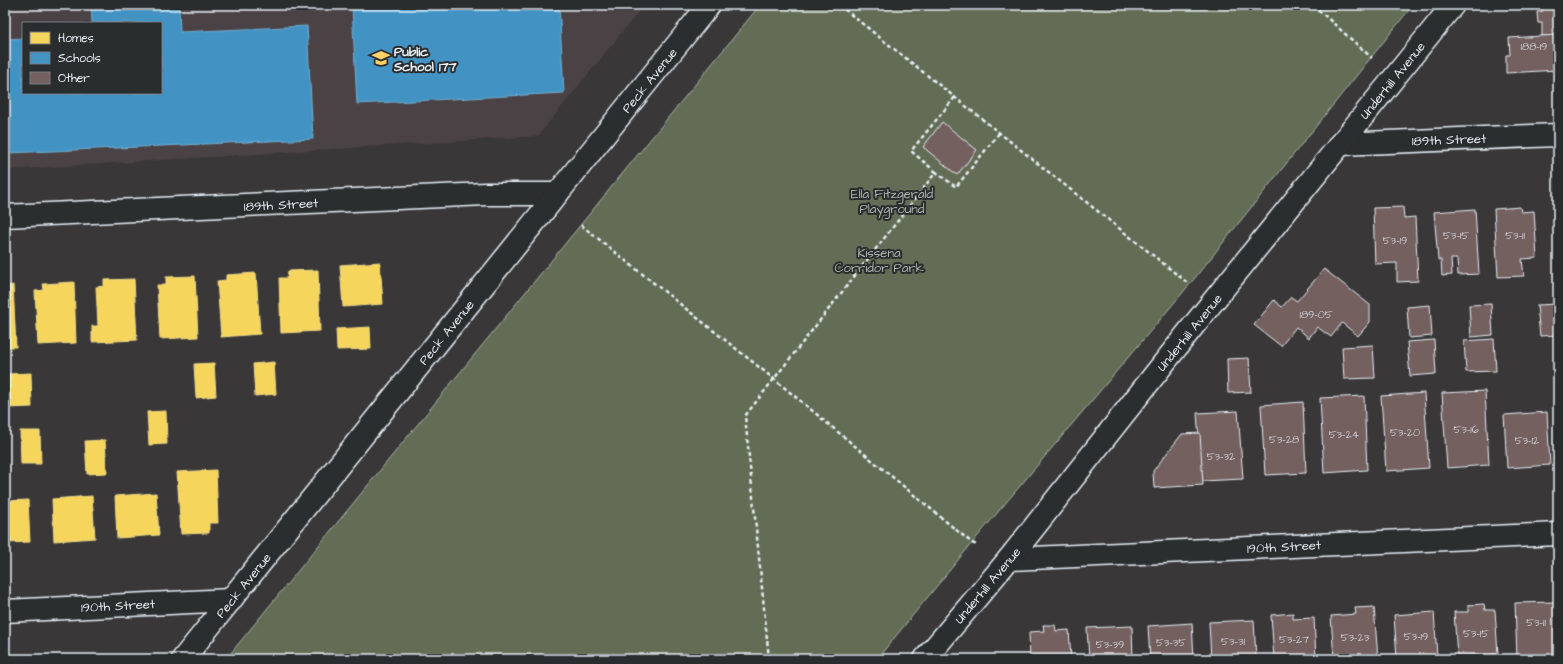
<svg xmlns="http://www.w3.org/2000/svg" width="1563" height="664" font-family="'Architects Daughter',sans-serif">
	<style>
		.built { fill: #4b4344; fill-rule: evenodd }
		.green { fill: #636d54; stroke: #a6afa6 }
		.homes { fill: #f6d55c; stroke: #f2dd8b }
		.schools { fill: #4393c3; stroke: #74afd3 }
		.building { fill: #746060; stroke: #e8f1f8 }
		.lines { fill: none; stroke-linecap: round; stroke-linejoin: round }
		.minor-casing { stroke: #e8f1f8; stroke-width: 25 }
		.path { stroke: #e8f1f8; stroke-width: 2.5; stroke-dasharray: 4 3; stroke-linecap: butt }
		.minor { stroke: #2a2d2e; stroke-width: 22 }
		.labels { text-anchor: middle; stroke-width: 4; stroke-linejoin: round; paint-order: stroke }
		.number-label { font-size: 11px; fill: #cbcdd2 }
		.poi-label { font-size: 13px; font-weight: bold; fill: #e8f1f8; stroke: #2a2d2e; text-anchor: start }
		.street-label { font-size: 13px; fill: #e8f1f8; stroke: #2a2d2e }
		.park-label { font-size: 13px; fill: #acb6ae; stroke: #2a2d2e }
	</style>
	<rect width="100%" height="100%" fill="#393738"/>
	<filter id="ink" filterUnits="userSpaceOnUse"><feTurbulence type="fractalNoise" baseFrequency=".025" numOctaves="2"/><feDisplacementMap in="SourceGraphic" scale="8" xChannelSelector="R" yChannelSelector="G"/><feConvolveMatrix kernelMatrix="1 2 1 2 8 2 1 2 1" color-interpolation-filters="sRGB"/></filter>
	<g filter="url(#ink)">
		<!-- built -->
		<path class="built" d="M5,5h639l-106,131 -533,34zM23,23h138v70h-138z"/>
		<!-- green -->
		<path class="green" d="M760,5h653l-223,279 -218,259 -95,116h-651z"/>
		<!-- homes -->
		<g class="homes">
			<path d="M380,262l3,42 -40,3 -3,-42z"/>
			<path d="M318,270l2,61 -39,2 -2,-55h8l1,-7z"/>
			<path d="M256,273l4,61 -39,3 -4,-56 9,-1v-5z"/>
			<path d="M195,276l3,61 -38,2 -3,-54h9v-8z"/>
			<path d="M134,279l3,61 -45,2v-16h6l-2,-39 8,-1v-6z"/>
			<path d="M74,282l2,61 -38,2 -3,-54 9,-1 -1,-6z"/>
			<path d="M13,285l3,62h-11v-61z"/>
			<path d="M370,327l1,22 -34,1 -1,-21z"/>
			<path d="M274,362l2,32 -21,2 -2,-32z"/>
			<path d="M214,363l2,33 -20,2 -2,-34z"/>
			<path d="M31,373l1,34 -24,1 -1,-34z"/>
			<path d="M166,411l1,33 -18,1 -2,-33z"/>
			<path d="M20,431h20l1,33h-20z"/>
			<path d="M105,440l2,33 -20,1 -2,-33z"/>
			<path d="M216,470l2,53h-9v10l-28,1 -4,-62z"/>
			<path d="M156,493l3,42 -42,3 -2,-42z"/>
			<path d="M92,496l3,42 -41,3 -2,-42z"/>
			<path d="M28,500l2,42 -25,1v-42z"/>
		</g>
		<!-- schools -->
		<g class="schools">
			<path d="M91,5h88l1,27 127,-6 6,113 -304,14 -4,-81v-4h3l-1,-29 16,-1v55h138v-70h-69z"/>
			<path d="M367,5h192l5,88 -207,11 -5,-98z"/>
		</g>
		<!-- building -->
		<g class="building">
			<path d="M1543,5h15v30l-16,1v-13h-4l-1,-11 6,-1z"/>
			<path d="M1558,35v35l-52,3v-18h4l-1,-17z"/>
			<path d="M942,122l35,28 -20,25 -34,-28z"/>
			<path d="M1555,206h3v59z"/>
			<path d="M1403,207l1,11 11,-1 3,64 -21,1v-19l-22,1 -2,-56z"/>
			<path d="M1520,207l1,5 13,-1 3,47 -15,1 2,17 -26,1 -4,-68z"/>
			<path d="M1475,209l4,65 -21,1 -1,-16h-6l1,16 -10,1 -1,-16h-3l-4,-48z"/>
			<path d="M1324,269l46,36v17l-12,14 -16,-13 -11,14 -14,-10 -8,11 -13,-11 -15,19 -27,-21 20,-25 8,7 9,-10 6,4z"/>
			<path d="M1491,304l2,31 -22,2 -2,-32z"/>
			<path d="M1557,304l1,31 -18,1 -3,-31z"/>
			<path d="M1430,305l2,31 -23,2 -2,-31z"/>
			<path d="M1494,339l2,32 -30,1 -2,-31z"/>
			<path d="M1434,340l2,34 -26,2 -3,-34z"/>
			<path d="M1373,345l2,33 -31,1 -2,-32z"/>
			<path d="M1249,358l2,34 -23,1 -1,-34z"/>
			<path d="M1485,391l4,74 -42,3 -5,-75z"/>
			<path d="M1424,393l5,75 -43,3 -5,-75z"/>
			<path d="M1364,396l3,74 -43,3 -4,-75z"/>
			<path d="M1303,402l3,71 -41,2 -4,-70z"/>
			<path d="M1238,411l5,68 -41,2 -5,-68z"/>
			<path d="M1547,412l3,53 -43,3 -3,-53z"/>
			<path d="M1200,433l3,52 -49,3 -1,-17 29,-37z"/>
			<path d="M1556,602l2,54 -41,2 -2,-55z"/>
			<path d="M1484,604l1,6h10l3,44 -41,2 -3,-44h14v-7z"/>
			<path d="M1374,607l4,52h-44l-3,-43 25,-2 -1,-6z"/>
			<path d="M1434,612l3,44 -40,3 -3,-44z"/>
			<path d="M1293,613v6l21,-1 2,41h-42l-3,-44z"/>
			<path d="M1254,620l2,39h-45l-2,-37z"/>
			<path d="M1192,623l2,36h-44l-2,-33z"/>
			<path d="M1043,625h12l1,6 13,-1 2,29h-41l-1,-27 15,-1z"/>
			<path d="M1132,626l1,33h-44l-2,-31z"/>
		</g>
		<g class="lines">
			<!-- minor casing -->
			<g class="minor-casing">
				<g id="minor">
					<path d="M1340,144l218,-9"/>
					<path d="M5,216l481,-22h71"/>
					<path d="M1009,559l549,-25"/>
					<path d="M5,611l226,-11"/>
					<path d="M183,659l526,-654"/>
					<path d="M925,659l84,-100 185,-234 259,-320"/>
				</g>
			</g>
			<!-- path -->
			<g class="path">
				<path d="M839,5l350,279"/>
				<path d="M1313,5l59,53"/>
				<path d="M936,172l-25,-21 44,-54"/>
				<path d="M581,225l193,154 198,164 5,2"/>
				<path d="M769,659l-24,-243 191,-244 20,15 44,-55"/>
			</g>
			<!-- minor -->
			<use href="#minor" class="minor"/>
		</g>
	</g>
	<!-- icons -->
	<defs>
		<g id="school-bare" transform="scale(1.38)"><path d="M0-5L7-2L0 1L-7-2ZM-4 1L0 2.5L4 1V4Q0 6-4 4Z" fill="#ffd166" stroke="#2a2d2e" stroke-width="2.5" paint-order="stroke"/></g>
	</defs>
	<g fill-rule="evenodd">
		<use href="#school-bare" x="381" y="58"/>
	</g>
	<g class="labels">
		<!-- number labels -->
		<g class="number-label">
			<text x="1534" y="50">188-19</text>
			<text x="1456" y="239">53-15</text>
			<text x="1515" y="239">53-11</text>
			<text x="1395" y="244">53-19</text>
			<text x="1316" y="318">189-05</text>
			<text x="1466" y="433">53-16</text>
			<text x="1405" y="436">53-20</text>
			<text x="1344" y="438">53-24</text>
			<text x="1284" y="443">53-28</text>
			<text x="1527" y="444">53-12</text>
			<text x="1221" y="460">53-32</text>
			<text x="1536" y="626">53-11</text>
			<text x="1476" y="637">53-15</text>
			<text x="1416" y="640">53-19</text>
			<text x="1355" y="641">53-23</text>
			<text x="1294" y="643">53-27</text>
			<text x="1233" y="645">53-31</text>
			<text x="1171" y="646">53-35</text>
			<text x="1110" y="648">53-39</text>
		</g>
		<!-- poi labels -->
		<g class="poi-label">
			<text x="394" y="56">Public<tspan x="394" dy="15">School 177</tspan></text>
		</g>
		<!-- street labels -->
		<g class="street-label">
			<text transform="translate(649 80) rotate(-51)" y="5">Peck Avenue</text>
			<text transform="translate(1392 80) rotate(-51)" y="5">Underhill Avenue</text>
			<text transform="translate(1449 139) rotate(-2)" y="5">189th Street</text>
			<text transform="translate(281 204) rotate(-3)" y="5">189th Street</text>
			<text transform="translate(446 332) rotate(-51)" y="5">Peck Avenue</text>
			<text transform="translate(1189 332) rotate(-51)" y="5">Underhill Avenue</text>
			<text transform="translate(1284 546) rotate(-3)" y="5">190th Street</text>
			<text transform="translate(243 585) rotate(-51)" y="5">Peck Avenue</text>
			<text transform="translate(987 585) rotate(-50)" y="5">Underhill Avenue</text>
			<text transform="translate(118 605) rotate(-3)" y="5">190th Street</text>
		</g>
		<!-- park labels -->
		<g class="park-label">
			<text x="892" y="198">Ella Fitzgerald<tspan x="892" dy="15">Playground</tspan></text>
			<text x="879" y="257">Kissena<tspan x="879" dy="15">Corridor Park</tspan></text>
		</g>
	</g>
	<!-- margin -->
	<rect width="1563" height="664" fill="none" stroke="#2a2d2e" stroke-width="20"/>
	<rect x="10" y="10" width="1543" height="644" fill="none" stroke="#e8f1f8" stroke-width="1.5" filter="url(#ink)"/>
	<!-- legend -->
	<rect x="22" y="22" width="140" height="72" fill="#2a2d2e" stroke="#767b7f"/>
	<rect x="30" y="32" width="20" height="12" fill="#f6d55c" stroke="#767b7f"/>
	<text x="58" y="42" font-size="12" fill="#e8f1f8">Homes</text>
	<rect x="30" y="52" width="20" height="12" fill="#4393c3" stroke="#767b7f"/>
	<text x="58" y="62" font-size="12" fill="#e8f1f8">Schools</text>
	<rect x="30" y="72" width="20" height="12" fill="#746060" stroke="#767b7f"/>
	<text x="58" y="82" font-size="12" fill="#e8f1f8">Other</text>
</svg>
